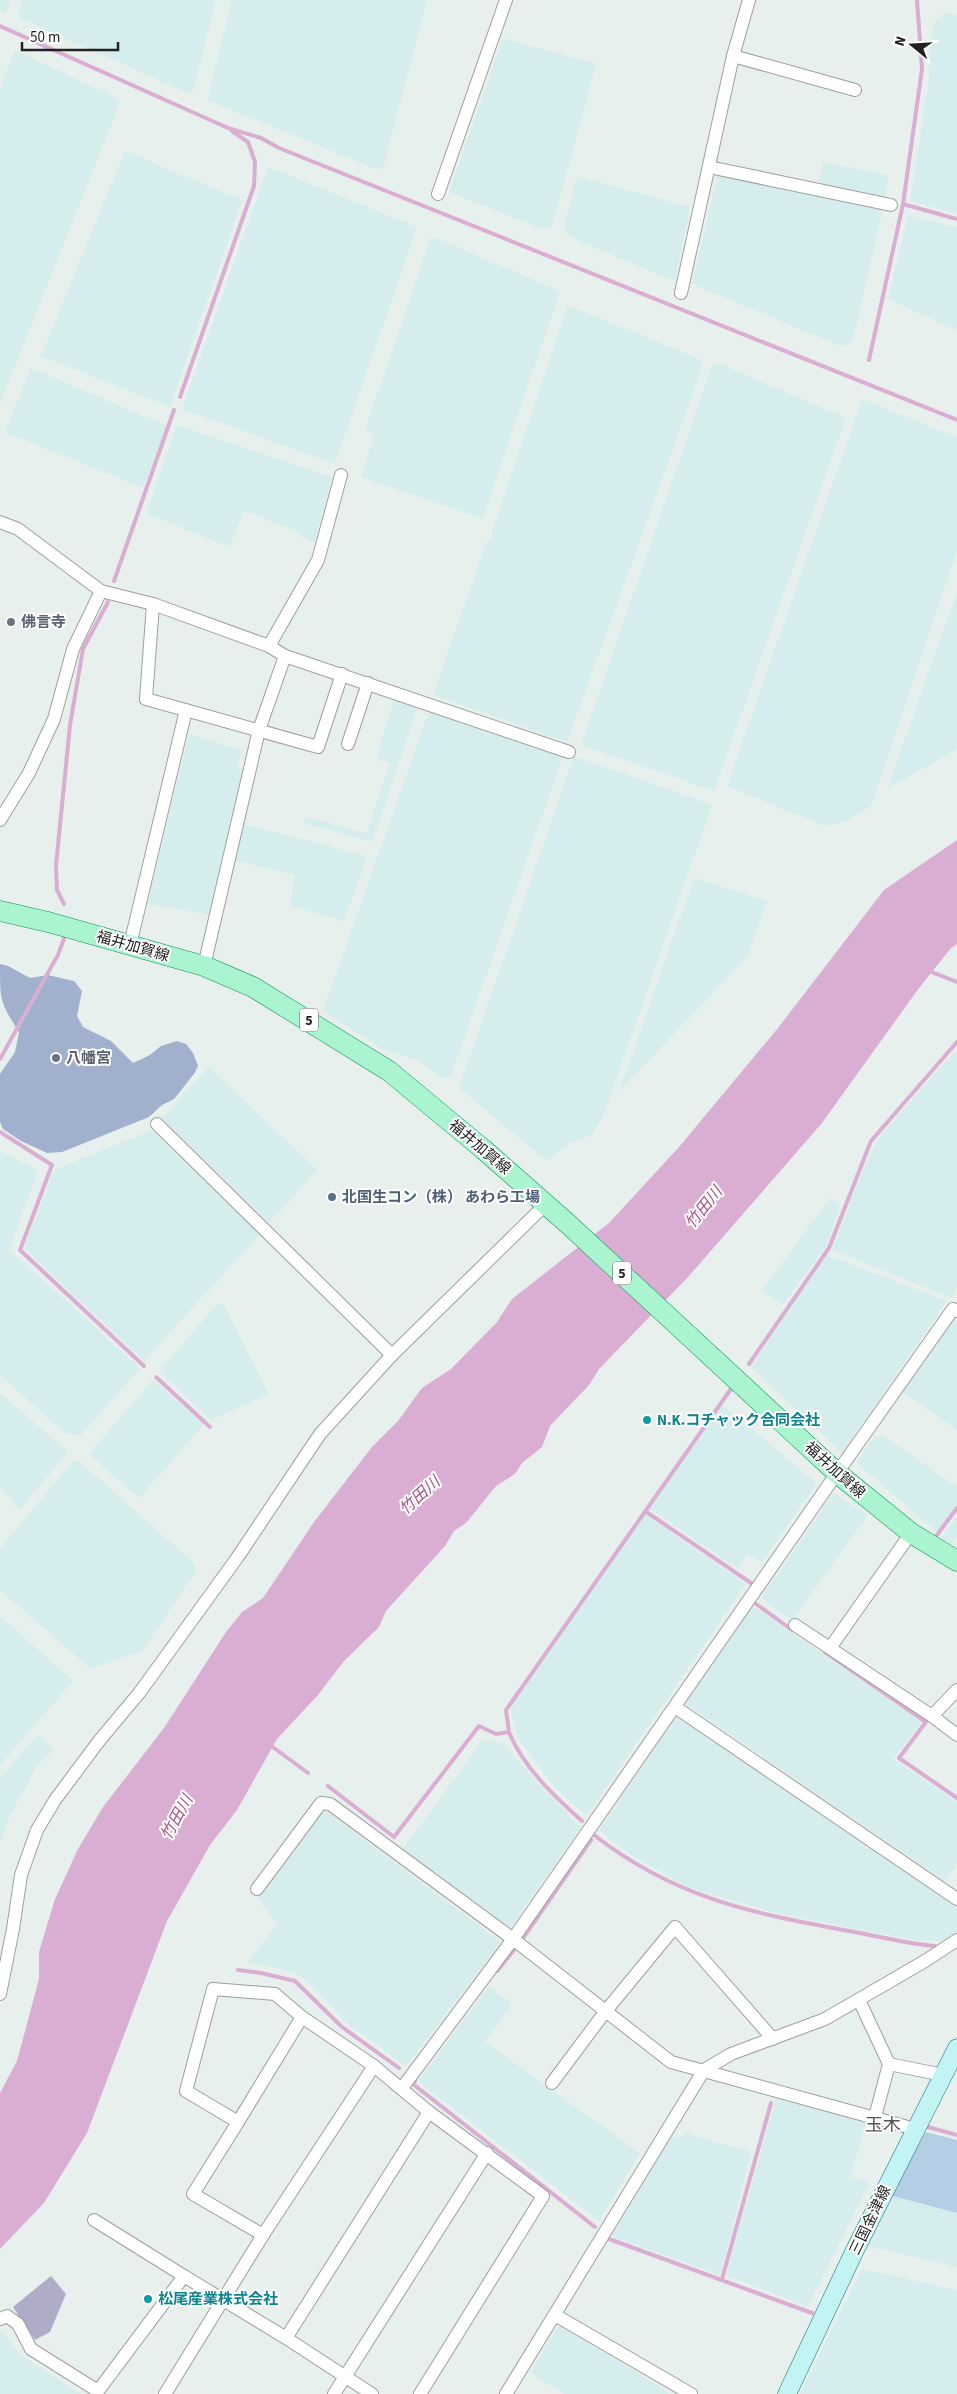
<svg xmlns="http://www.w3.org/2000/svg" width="957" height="2394" font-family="'Source Sans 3','Noto Sans JP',sans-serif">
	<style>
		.farmland { fill: #d6eded }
		.grass { fill: #b4cfe5 }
		.forest { fill: #a1b0cc }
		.cemetery { fill: #aeacc7 }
		.water { fill: #daadd2 }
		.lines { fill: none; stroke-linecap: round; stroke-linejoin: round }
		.stream { stroke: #daadd2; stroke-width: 4 }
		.street-casing { stroke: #9e9e9e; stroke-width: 14 }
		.secondary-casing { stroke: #0f6c70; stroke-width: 19 }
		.primary-casing { stroke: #0e905d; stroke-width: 21 }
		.street { stroke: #fff; stroke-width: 12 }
		.secondary { stroke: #c2f4f4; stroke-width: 18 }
		.primary { stroke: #aaf4cf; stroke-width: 20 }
		.worship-dot { fill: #6b7280; stroke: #fff; stroke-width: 2 }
		.service-dot { fill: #5c6f8a; stroke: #fff; stroke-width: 2 }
		.culture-dot { fill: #0f9aa8; stroke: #fff; stroke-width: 2 }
		.labels { text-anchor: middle; stroke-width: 4; stroke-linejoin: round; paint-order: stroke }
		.shield { fill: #fff; stroke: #646464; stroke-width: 1 }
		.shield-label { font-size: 14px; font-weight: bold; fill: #212121 }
		.worship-label { font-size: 15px; font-weight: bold; fill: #5b616d; stroke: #fff; text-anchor: start }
		.street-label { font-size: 15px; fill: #212121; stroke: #fff }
		.service-label { font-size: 15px; font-weight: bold; fill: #4e5e75; stroke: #fff; text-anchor: start }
		.culture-label { font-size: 15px; font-weight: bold; fill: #0d838f; stroke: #fff; text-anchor: start }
		.water-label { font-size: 16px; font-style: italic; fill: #a95584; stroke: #fff }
		.quarter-label { font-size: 18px; fill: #545454; stroke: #fff }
	</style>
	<rect width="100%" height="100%" fill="#e8f0ed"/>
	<!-- farmland -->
	<g class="farmland">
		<path d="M0,0h10l-4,14 -6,-3z"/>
		<path d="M22,0h194l-24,95 -174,-78z"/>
		<path d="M232,0h195l-44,168 -7,1 -169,-69z"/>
		<path d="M946,13l11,3v198l-47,-13 19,-122 -1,-22 7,-37z"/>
		<path d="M503,38l93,26 -41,153 -3,9 -9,3 -94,-37z"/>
		<path d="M15,50l106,50 -121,303v-315z"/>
		<path d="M125,151l117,49 -72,207 -129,-51z"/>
		<path d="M823,162l66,13 -5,25 -66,-13z"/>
		<path d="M268,167l149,60 -82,237 -153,-55z"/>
		<path d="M718,173l165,34 -30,134 -10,6 -151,-63z"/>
		<path d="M577,176l113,31 -15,74 -99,-41 -10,-7 -2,-6z"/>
		<path d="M908,215l49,13v102l-69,-31z"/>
		<path d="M431,236l129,55 -77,228 -122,-42 13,-42 -9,-5z"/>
		<path d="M568,305l131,54 4,7 -136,376 -134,-47 53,-152 6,-4v-8z"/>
		<path d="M718,363l128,55 -132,373 -133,-46 131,-379z"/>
		<path d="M31,368l136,58 -24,62 -138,-56z"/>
		<path d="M862,399l95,38v114l-86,255 -24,15 -22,5 -98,-40z"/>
		<path d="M177,425l155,52 -18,66 -13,-7 -4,-5 -53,-20 -15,36 -83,-34z"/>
		<path d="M957,592v157l-70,40 68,-191z"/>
		<path d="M394,700l24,7 -46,135 -69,-19 3,-6 61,16 23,-70 -14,-4z"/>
		<path d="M430,708l133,48 -112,320 -7,3 -26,-19 -36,-11 -59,-38z"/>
		<path d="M189,734l53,17 -5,17 11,4 -37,143 -64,-11z"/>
		<path d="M574,756l138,49 -108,309 -11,20 -24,9 -22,18 -88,-73z"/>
		<path d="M243,824l124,32 -23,65 -54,-15 4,-31 -59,-15z"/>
		<path d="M694,878l73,23 -18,53 -130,138z"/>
		<path d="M957,1049v236l-5,13 -120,-48 34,-87 14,-27z"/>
		<path d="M209,1067l108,103 -48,53 -107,-105z"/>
		<path d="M152,1130l108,104 -116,127 -120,-113 30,-78z"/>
		<path d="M0,1151l38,20 -29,79 131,118 -59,67 -15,-1 -66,-59z"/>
		<path d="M830,1198l10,7 -14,41 -43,58 -21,-13z"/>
		<path d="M826,1255l121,46 -105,152 -91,-86z"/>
		<path d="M218,1303l6,2 45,89 -58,26 -52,-49z"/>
		<path d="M957,1319v111l-54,-38 45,-67z"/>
		<path d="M153,1380l51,44 -65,74 -50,-44z"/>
		<path d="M0,1393l68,59 -49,58 -19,-24z"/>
		<path d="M722,1405l95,78 -55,79 -14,-9 -10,16 -89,-61z"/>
		<path d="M882,1435l75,52v17l-20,28 -81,-70 17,-23z"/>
		<path d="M73,1461l7,1 115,102v8l-53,79 -51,18 -91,-79v-41z"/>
		<path d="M834,1493l34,22 -76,105 -31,-22z"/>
		<path d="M645,1514l101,70 -159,231 -30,-25 -40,-53 -7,-31z"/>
		<path d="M957,1516v21l-7,9 -10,-7z"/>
		<path d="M753,1606l169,116 -29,37 64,43v62l-12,17 -258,-176 -1,-5z"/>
		<path d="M0,1616l73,65 -73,84z"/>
		<path d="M676,1716l281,190v26l-17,9 -27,-1 -141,-28 -84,-25 -59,-33 -30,-24z"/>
		<path d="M37,1735l16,14 -16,17 -27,50 -10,26v-63z"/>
		<path d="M483,1740l19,2 42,48 37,37 -71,101 -108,-78z"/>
		<path d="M323,1809l178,133 -95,124 -62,-45 -30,-35 -17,-12 -18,-6 -32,-5 30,-38 -20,-29z"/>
		<path d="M489,1987l23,17 -27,38 155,111 -41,68 -181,-140z"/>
		<path d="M776,2098l90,24 -16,55 20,5 -62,124 -82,-30z"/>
		<path d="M685,2133l66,19 -31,123 -108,-39 59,-100 10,3z"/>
		<path d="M889,2195l68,18v54l-94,-22z"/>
		<path d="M862,2269l95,21v104h-157z"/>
		<path d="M559,2325l110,67 -1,2h-104l-34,-21z"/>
		<path d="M0,2329l20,26 61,39h-81z"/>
	</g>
	<!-- grass -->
	<path class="grass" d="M926,2132l31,8v73l-68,-18z"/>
	<!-- forest -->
	<path class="forest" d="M0,964l8,2 22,12 18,-3 26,6 8,10 -5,25 6,11 28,14 22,22 17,-8 11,-9 16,-5 9,3 7,9 5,13 -4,8 -20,25 -12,6 -13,12 -87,35 -15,1 -26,-12 -18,-12 -3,-7v-48l15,-22 4,-20c-19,-30 -19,-31 -19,-68z"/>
	<!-- cemetery -->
	<path class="cemetery" d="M51,2276l15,18 -16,38 -15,8 -22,-33z"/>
	<!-- water -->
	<path class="water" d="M957,840v104l-6,4 -32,40 -97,135 -133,153 -90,93 -10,16 -39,41 -8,21 -20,16 -7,11 -19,12 -30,37 -12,8 -9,15 -59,65 -7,16 -35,34 -26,34 -41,44 -40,71 -27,35 -43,76 -80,212 -43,70 -44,46v-156l17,-32 22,-82v-27l16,-53 23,-50 25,-42 61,-79 62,-96 16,-20 21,-14 51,-76 58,-75 26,-26 24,-33 29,-19 46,-47 15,-23 97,-76 70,-76 99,-119 106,-138z"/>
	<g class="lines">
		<!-- stream -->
		<g class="stream">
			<path d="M0,26l228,102 33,10 18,10 678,272"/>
			<path d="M903,204l54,15"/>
			<path d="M869,360l34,-156 19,-135 -5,-69"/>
			<path d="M180,397l74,-211 1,-24 -7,-20 -16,-11"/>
			<path d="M114,581l60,-171"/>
			<path d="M64,904l-7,-14 -1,-25 14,-140 13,-76 25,-47"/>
			<path d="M929,971l28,11"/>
			<path d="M0,1059l58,-104 8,-22"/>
			<path d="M0,1132l52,33 -32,85 124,116"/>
			<path d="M749,1364l80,-116 42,-107 86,-99"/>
			<path d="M156,1377l54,50"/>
			<path d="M645,1511l106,72"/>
			<path d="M937,1535l20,-27"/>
			<path d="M756,1604l36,26"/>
			<path d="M825,1652l101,70 -27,36 58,40"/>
			<path d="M509,1732c14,35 45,64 73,89"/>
			<path d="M270,1745l38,28"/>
			<path d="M328,1786l66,51 85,-111 17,8 13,-2 -3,-22 227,-324"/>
			<path d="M594,1835c81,63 157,78 255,96 29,5 57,13 86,15"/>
			<path d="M523,1938l68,-98"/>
			<path d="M238,1970l23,3 34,8 47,46 57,41"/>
			<path d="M497,1971l17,-21"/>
			<path d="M415,2081l-2,3 182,143"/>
			<path d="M928,2127l29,8"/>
			<path d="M609,2239l203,74"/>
			<path d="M722,2279l49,-176"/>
		</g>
		<!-- street casing -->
		<g class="street-casing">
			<g id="street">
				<path d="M733,56l122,34"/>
				<path d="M709,167l182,38"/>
				<path d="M438,194l68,-194"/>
				<path d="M681,293l52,-237 16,-56"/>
				<path d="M0,522l18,7 83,62 52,13 116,42 16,10 284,96"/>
				<path d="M153,604l-7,95 172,48 24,-73"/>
				<path d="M269,646l49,-86 23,-85"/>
				<path d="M348,744l20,-61"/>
				<path d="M0,820l29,-47 25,-54 19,-70 28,-58"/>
				<path d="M130,945l56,-235"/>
				<path d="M204,966l55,-236 26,-74"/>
				<path d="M157,1124l235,231"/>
				<path d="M795,1625l137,91 25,19"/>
				<path d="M830,1648l81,-115"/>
				<path d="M675,1707l282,192"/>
				<path d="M932,1716l25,-26"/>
				<path d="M257,1889l64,-86 9,1 183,135 158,123 244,67"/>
				<path d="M0,1994l13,-65 8,-54 16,-45 18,-30 44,-59 41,-49 97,-134 83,-124 72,-79 154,-151"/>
				<path d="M859,2000l30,64 -14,53"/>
				<path d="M302,2017l-64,105 -52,-31 27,-102 62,5 27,23 72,49 55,46 114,84 -123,198"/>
				<path d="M889,2064l54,11"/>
				<path d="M552,2083l53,-71 70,-85 98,112"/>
				<path d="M402,2088l111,-149 324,-466 116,-164 4,2"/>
				<path d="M238,2122l-45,72 70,41"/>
				<path d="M94,2220l90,56"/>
				<path d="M555,2315l136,79"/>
				<path d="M0,2319l7,-3 11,8 13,25 67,42 86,-115 102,62 86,56"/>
				<path d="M286,2338l143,-226"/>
				<path d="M165,2394l98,-159 111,-169"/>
				<path d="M334,2394l153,-241"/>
				<path d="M506,2394l198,-324 27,-16 94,-35 100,-58 32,-21"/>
			</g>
		</g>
		<!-- secondary casing -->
		<g class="secondary-casing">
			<path id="secondary" d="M787,2394l67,-142 103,-204"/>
		</g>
		<!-- primary casing -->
		<g class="primary-casing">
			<path id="primary" d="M0,911l48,11 156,44 49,21 136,84 94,78 84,74 270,250 74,60 46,28"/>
		</g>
		<!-- street -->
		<use href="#street" class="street"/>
		<!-- secondary -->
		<use href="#secondary" class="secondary"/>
		<!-- primary -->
		<use href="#primary" class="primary"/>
	</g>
	<!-- markers -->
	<g class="worship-dot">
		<circle cx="11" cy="622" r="5"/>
		<circle cx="56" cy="1058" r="5"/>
	</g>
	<circle class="service-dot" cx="332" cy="1197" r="5"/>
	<g class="culture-dot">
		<circle cx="647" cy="1420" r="5"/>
		<circle cx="148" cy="2299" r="5"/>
	</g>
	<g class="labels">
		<!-- shield labels -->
		<g class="shield">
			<rect x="300" y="1008.5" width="18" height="23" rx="4"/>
			<rect x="613" y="1261.5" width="18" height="23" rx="4"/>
		</g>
		<g class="shield-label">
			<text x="309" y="1025">5</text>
			<text x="622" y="1278">5</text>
		</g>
		<!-- worship labels -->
		<g class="worship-label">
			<text x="21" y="627">佛言寺</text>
			<text x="66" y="1063">八幡宮</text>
		</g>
		<!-- street labels -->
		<g class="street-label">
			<text transform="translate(133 946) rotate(16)" y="5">福井加賀線</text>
			<text transform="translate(480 1147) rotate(40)" y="5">福井加賀線</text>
			<text transform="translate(835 1470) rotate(42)" y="5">福井加賀線</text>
			<text transform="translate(870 2220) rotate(-64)" y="5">三国金津線</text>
		</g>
		<!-- service labels -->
		<g class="service-label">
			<text x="342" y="1202">北国生コン（株） あわら工場</text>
		</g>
		<!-- culture labels -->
		<g class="culture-label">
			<text x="657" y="1425">N.K.コチャック合同会社</text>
			<text x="158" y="2304">松尾産業株式会社</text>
		</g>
		<!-- water labels -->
		<g class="water-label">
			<text transform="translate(703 1207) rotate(-51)" y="6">竹田川</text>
			<text transform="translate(419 1495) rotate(-42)" y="6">竹田川</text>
			<text transform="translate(176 1817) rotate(-61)" y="6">竹田川</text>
		</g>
		<!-- quarter labels -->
		<g class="quarter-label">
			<text x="883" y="2131">玉木</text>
		</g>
	</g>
	<!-- north arrow -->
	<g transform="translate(912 45) rotate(288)" stroke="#ffffff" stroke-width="4" paint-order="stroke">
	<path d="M0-4L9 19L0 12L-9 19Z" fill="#212121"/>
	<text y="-8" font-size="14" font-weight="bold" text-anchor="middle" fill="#212121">N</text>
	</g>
	<!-- scale -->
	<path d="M22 42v8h96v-8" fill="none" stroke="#212121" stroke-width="2.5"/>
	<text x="30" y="42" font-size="15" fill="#212121" stroke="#ffffff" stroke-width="4" paint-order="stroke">50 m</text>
</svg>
